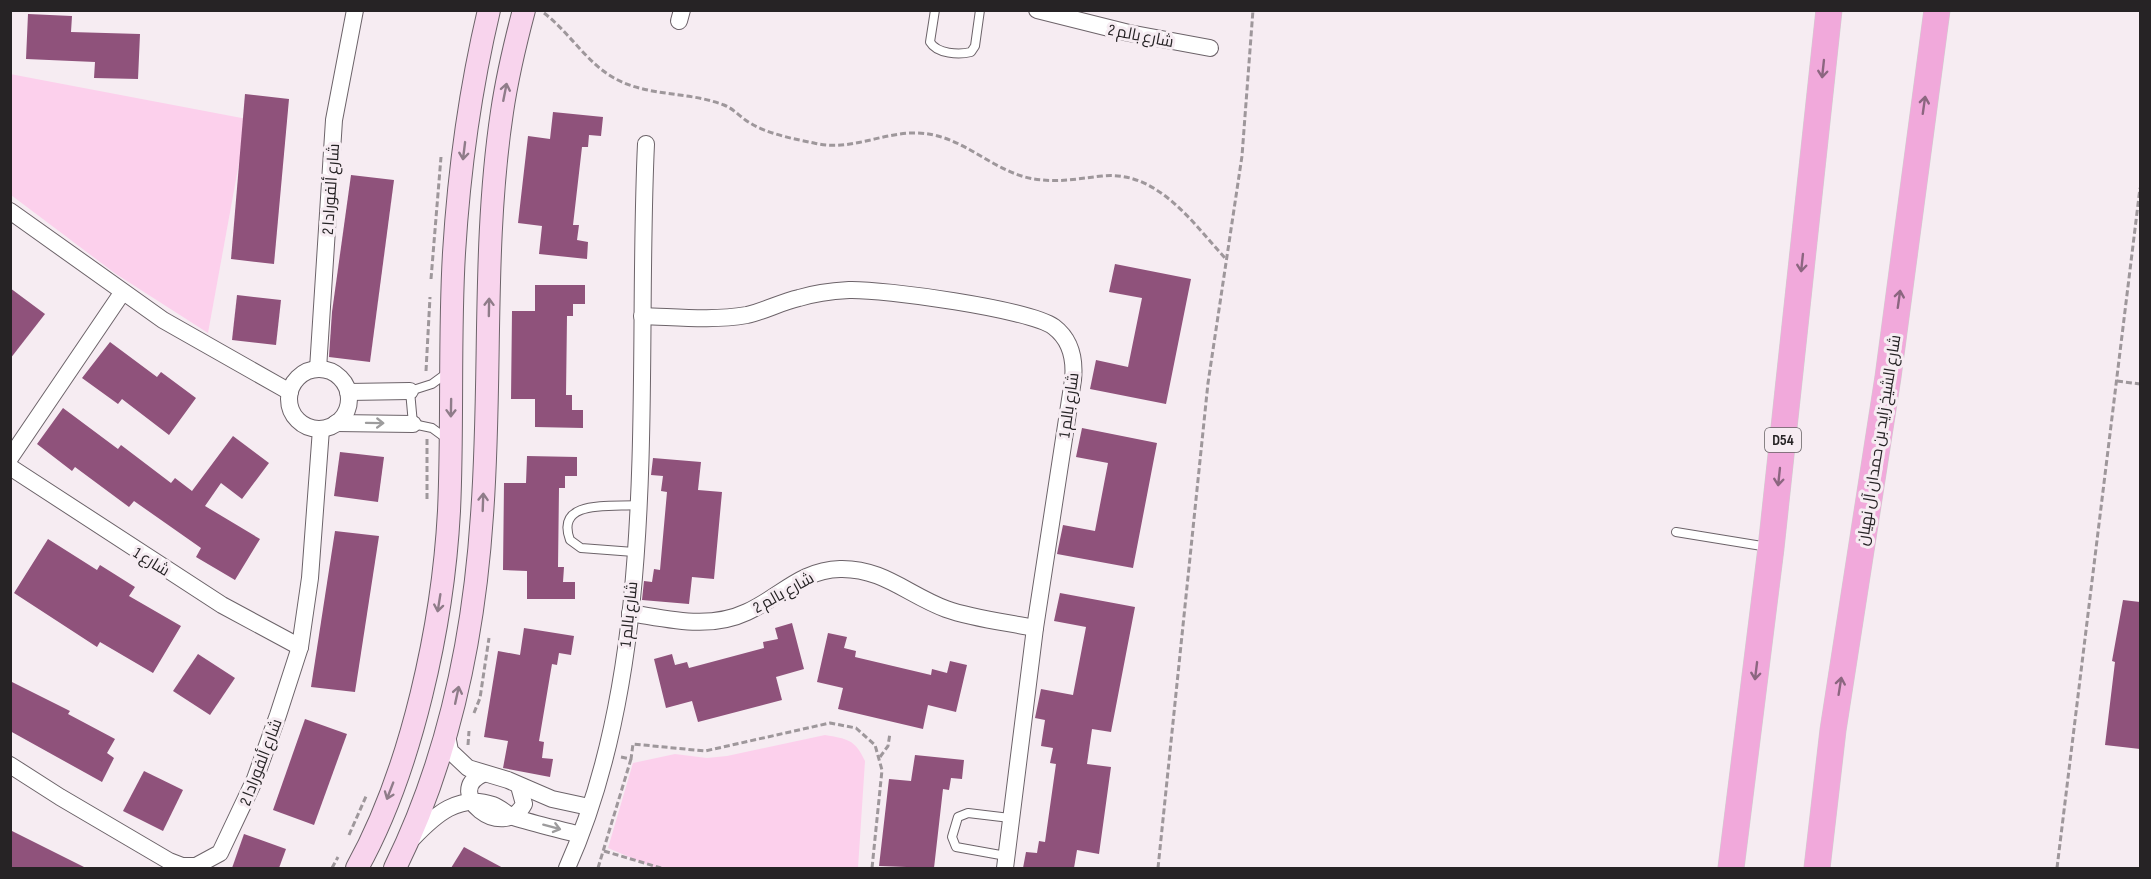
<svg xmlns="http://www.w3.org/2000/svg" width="2151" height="879" font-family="'Sofia Sans Condensed',Cairo,sans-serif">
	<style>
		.green { fill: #fcd0ec }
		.building { fill: #8f527b }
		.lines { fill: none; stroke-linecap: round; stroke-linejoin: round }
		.lane-casing { stroke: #6c6369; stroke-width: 10 }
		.street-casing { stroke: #6c6369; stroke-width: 18 }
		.secondary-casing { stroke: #6c6369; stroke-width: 24 }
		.primary-casing { stroke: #cfcfcf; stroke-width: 27 }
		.path { stroke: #9e979b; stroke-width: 3; stroke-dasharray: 6 3; stroke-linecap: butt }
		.lane { stroke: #fff; stroke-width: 8 }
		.street { stroke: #fff; stroke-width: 16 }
		.secondary { stroke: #f8d4ed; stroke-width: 22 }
		.primary { stroke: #f1a9db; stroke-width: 26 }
		.oneway { stroke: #8c6680 }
		.oneway2 { stroke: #8f7c89 }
		.oneway3 { stroke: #9d9c9d }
		.labels { text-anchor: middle; stroke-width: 6; stroke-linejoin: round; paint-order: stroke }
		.shield { fill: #f6ecf2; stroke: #645f62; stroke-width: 1.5 }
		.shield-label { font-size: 15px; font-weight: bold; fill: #262325 }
		.street-label { font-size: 16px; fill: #262325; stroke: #f6ecf2 }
	</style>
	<rect width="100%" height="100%" fill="#f6ecf2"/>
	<!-- green -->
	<g class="green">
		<path d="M10,74l237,45 -39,214 -92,-59 -105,-79z"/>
		<path d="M825,735c22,4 30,4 40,26l-7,107h-203l-47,-20 25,-85 42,-9 32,4 20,-2z"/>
	</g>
	<!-- building -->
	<g class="building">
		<path d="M28,14l44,2 -1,16 69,2 -2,45 -44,-1 1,-16 -69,-3z"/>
		<path d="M245,94l44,5 -15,165 -43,-5z"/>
		<path d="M553,112l50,5 -2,19 -12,-1 -1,12h-6l-9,78h6l-2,15 11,2 -1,17 -48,-5 3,-28 -24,-3 10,-87 22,3z"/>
		<path d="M351,175l43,5 -24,182 -41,-5 3,-45z"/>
		<path d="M1115,264l76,15 -25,125 -76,-15 6,-29 32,7 14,-69 -33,-6z"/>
		<path d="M535,285h50v19h-12v12h-6l-1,79h6v15h11v18l-48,-1v-28h-24l1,-88h23z"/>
		<path d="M10,288l35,26 -35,45z"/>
		<path d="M237,295l44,5 -5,45 -44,-5z"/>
		<path d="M110,342l47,35 4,-5 35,26 -27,37 -47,-36 -4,5 -36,-26z"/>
		<path d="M63,408l55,41 3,-4 50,38 4,-5 17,13 41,-55 36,27 -27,36 -21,-16 -16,23 55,33 -25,41 -39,-23 5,-9 -67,-47 -5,6 -54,-40 -3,4 -35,-27z"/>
		<path d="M1082,428l75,15 -24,125 -76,-14 6,-29 32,6 13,-68 -32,-6z"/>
		<path d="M340,452l44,5 -6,45 -44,-6z"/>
		<path d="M527,456l50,1v19h-12v12h-6l-1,79h6l-1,15h12v17h-48v-28l-24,-1 1,-87h22z"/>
		<path d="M653,458l48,4 -3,28 24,2 -8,87 -22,-2 -3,27 -47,-4 2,-19 8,1 2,-13 6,1 7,-78 -6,-1 2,-15 -12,-1z"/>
		<path d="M335,531l44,5 -24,156 -44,-5z"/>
		<path d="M48,539l49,31 3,-5 35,22 -6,9 52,30 -28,47 -53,-31 -3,5 -83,-54z"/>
		<path d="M1060,593l75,14 -24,125 -19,-3 -5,35 24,3 -12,87 -22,-4 -3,18h-51l3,-16 11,1 2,-12 6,1 11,-78 -6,-1 3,-15 -12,-2 4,-26 -10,-2 6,-29 32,6 13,-68 -32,-6z"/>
		<path d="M2123,600l17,2v147l-35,-4 10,-83 -3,-1z"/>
		<path d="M792,623l12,46 -28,8 6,23 -84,22 -6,-21 -26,7 -12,-49 18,-5 3,11 12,-3 2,6 75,-20 -1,-6 15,-3 -3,-11z"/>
		<path d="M524,628l50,8 -3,19 -12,-2 -2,12 -5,-1 -13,77 5,1 -2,16 11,1 -3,18 -47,-9 5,-27 -24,-4 14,-86 22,4z"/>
		<path d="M828,633l19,4 -3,11 12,3 -1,6 76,18 1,-6 15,4 3,-12 17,4 -11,47 -28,-7 -5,24 -85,-20 5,-21 -26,-6z"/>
		<path d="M198,654l37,24 -25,37 -37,-24z"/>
		<path d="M10,681l60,30 -2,3 47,25 -8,14 7,5 -12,24 -92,-51z"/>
		<path d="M305,719l42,15 -33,91 -41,-15z"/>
		<path d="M915,755l49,5 -2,19 -11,-1 -2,12 -6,-1 -9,79 -55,-2 10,-87 22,2z"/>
		<path d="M144,771l39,19 -20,41 -40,-20z"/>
		<path d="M10,830l76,38h-76z"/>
		<path d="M244,834l42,15 -7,19h-47z"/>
		<path d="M464,847l39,21h-52z"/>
	</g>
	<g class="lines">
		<!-- lane casing -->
		<g class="lane-casing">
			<g id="lane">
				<path d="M935,10l-5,32c7,12 29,13 41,10l4,-6 5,-36"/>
				<path d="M447,373l-15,11 -22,7 3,33 19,4 15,11"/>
				<path d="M1676,532l92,15"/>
				<path d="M634,552l-53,-4 -11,-8c-15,-41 41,-33 67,-35"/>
				<path d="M1006,856l-50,-9 -4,-10 6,-20 10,-4 42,5"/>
			</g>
		</g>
		<!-- street casing -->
		<g class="street-casing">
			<g id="street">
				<path d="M1037,10l92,23 81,15"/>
				<path d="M679,21l3,-11"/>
				<path d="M10,211l153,109 127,72"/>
				<path d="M642,316c35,1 70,5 105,-1 18,-4 34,-13 52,-17 16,-5 33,-7 50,-8 34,-1 181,19 205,37 17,13 21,33 19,53l-38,248 -30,240"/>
				<path d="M318,369l16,-249 21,-110"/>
				<circle cx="319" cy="399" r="30"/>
				<path d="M348,392l62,-1"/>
				<path d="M336,423l77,1"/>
				<path d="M10,458l112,-165"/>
				<path d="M10,467l212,138 78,42"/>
				<path d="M630,613c39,6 79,17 117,-1 33,-15 54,-42 93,-43 43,-1 68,26 106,40 28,10 59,13 89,19"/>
				<path d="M447,735l3,16 18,17 40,12 44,19 37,8"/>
				<path d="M10,765l50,32 109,64 13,5h14l24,-13 35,-74 23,-64 22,-68 10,-69 11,-149"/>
				<path d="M483,774c-41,18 20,69 41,30l-5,-18"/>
				<path d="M413,838c22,-23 46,-45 80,-33 8,3 13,9 20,12 22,7 45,12 67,18"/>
				<path d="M567,868c96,-214 68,-493 79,-724"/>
			</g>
		</g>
		<!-- secondary casing -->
		<g class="secondary-casing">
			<g id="secondary">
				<path d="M357,868c55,-99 86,-244 92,-357 4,-86 0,-173 5,-258 5,-82 16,-163 35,-243"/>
				<path d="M395,868c54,-110 79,-231 87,-353 10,-134 0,-270 20,-403 5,-34 13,-68 22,-102"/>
			</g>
		</g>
		<!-- primary casing -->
		<g class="primary-casing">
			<g id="primary">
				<path d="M1731,868l40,-320 58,-538"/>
				<path d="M1817,868l16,-138 55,-353 49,-367"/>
			</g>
		</g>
		<!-- path -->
		<g class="path">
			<path d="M544,13c25,19 43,50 70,65 33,19 74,13 110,27 10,4 16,12 26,18 18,11 44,16 64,20 36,9 68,-11 103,-10 43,1 69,33 108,44 27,7 50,2 77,-1 55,-6 90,46 123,82"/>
			<path d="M431,279l10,-122"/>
			<path d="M426,371l4,-74"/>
			<path d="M2117,381l23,3"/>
			<path d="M427,439v62"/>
			<path d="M474,713l6,-15 9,-60"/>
			<path d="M468,745l1,-14"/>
			<path d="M621,757l10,2 2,-15 72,7 125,-28 26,5 19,17 7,25 -10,98"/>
			<path d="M880,757l8,-11 2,-13"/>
			<path d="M349,835l18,-41"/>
			<path d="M604,851l57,17"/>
			<path d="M332,868l6,-11"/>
			<path d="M598,868l33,-109"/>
			<path d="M1158,868l50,-485 34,-227 11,-146"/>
			<path d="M2057,868l83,-680"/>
		</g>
		<!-- lane -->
		<use href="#lane" class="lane"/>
		<!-- street -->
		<use href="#street" class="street"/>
		<!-- secondary -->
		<use href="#secondary" class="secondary"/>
		<!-- primary -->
		<use href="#primary" class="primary"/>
	</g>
	<!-- one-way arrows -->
	<defs><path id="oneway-shaft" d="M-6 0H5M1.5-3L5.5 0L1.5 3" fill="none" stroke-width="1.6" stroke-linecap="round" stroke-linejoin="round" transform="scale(1.5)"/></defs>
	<g class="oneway">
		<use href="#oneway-shaft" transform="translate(1823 69) rotate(96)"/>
		<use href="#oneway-shaft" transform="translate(1924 105) rotate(-82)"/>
		<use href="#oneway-shaft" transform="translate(1802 263) rotate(96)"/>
		<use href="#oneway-shaft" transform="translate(1899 299) rotate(-82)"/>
		<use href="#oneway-shaft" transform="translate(1779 477) rotate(96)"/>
		<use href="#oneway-shaft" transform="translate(1756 671) rotate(97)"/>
		<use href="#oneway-shaft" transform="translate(1840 686) rotate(-81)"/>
	</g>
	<g class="oneway2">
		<use href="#oneway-shaft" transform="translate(505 92) rotate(-79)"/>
		<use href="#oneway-shaft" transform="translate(464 151) rotate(97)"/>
		<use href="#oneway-shaft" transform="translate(489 307) rotate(-89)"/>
		<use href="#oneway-shaft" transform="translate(451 408) rotate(91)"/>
		<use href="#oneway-shaft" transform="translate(483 502) rotate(-88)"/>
		<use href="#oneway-shaft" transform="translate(439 603) rotate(99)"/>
		<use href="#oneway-shaft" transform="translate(457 695) rotate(-78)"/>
		<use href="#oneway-shaft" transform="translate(390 791) rotate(111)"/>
	</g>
	<g class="oneway3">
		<use href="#oneway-shaft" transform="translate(375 423) rotate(1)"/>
		<use href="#oneway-shaft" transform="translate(552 827) rotate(15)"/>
	</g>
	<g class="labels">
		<!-- shield labels -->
		<rect class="shield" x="1765" y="428" width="36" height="24" rx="4.5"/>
		<g class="shield-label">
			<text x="1783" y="445">D54</text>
		</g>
		<!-- street labels -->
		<g class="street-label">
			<text transform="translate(1141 35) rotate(11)" y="6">شارع بالم 2</text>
			<text transform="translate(330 189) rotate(-86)" y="6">شارع ألفورادا 2</text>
			<text transform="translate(1068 405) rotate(-82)" y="6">شارع بالم 1</text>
			<text transform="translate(1878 440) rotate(-81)" y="6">شارع الشيخ زايد بن حمدان آل نهيان</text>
			<text transform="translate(152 561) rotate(32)" y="6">شارع 1</text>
			<text transform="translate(783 592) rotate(-29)" y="6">شارع بالم 2</text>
			<text transform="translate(628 614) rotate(-84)" y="6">شارع بالم 1</text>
			<text transform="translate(260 762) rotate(-69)" y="6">شارع ألفورادا 2</text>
		</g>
	</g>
	<!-- border -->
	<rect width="2151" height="879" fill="none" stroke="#262325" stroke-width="24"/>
</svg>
